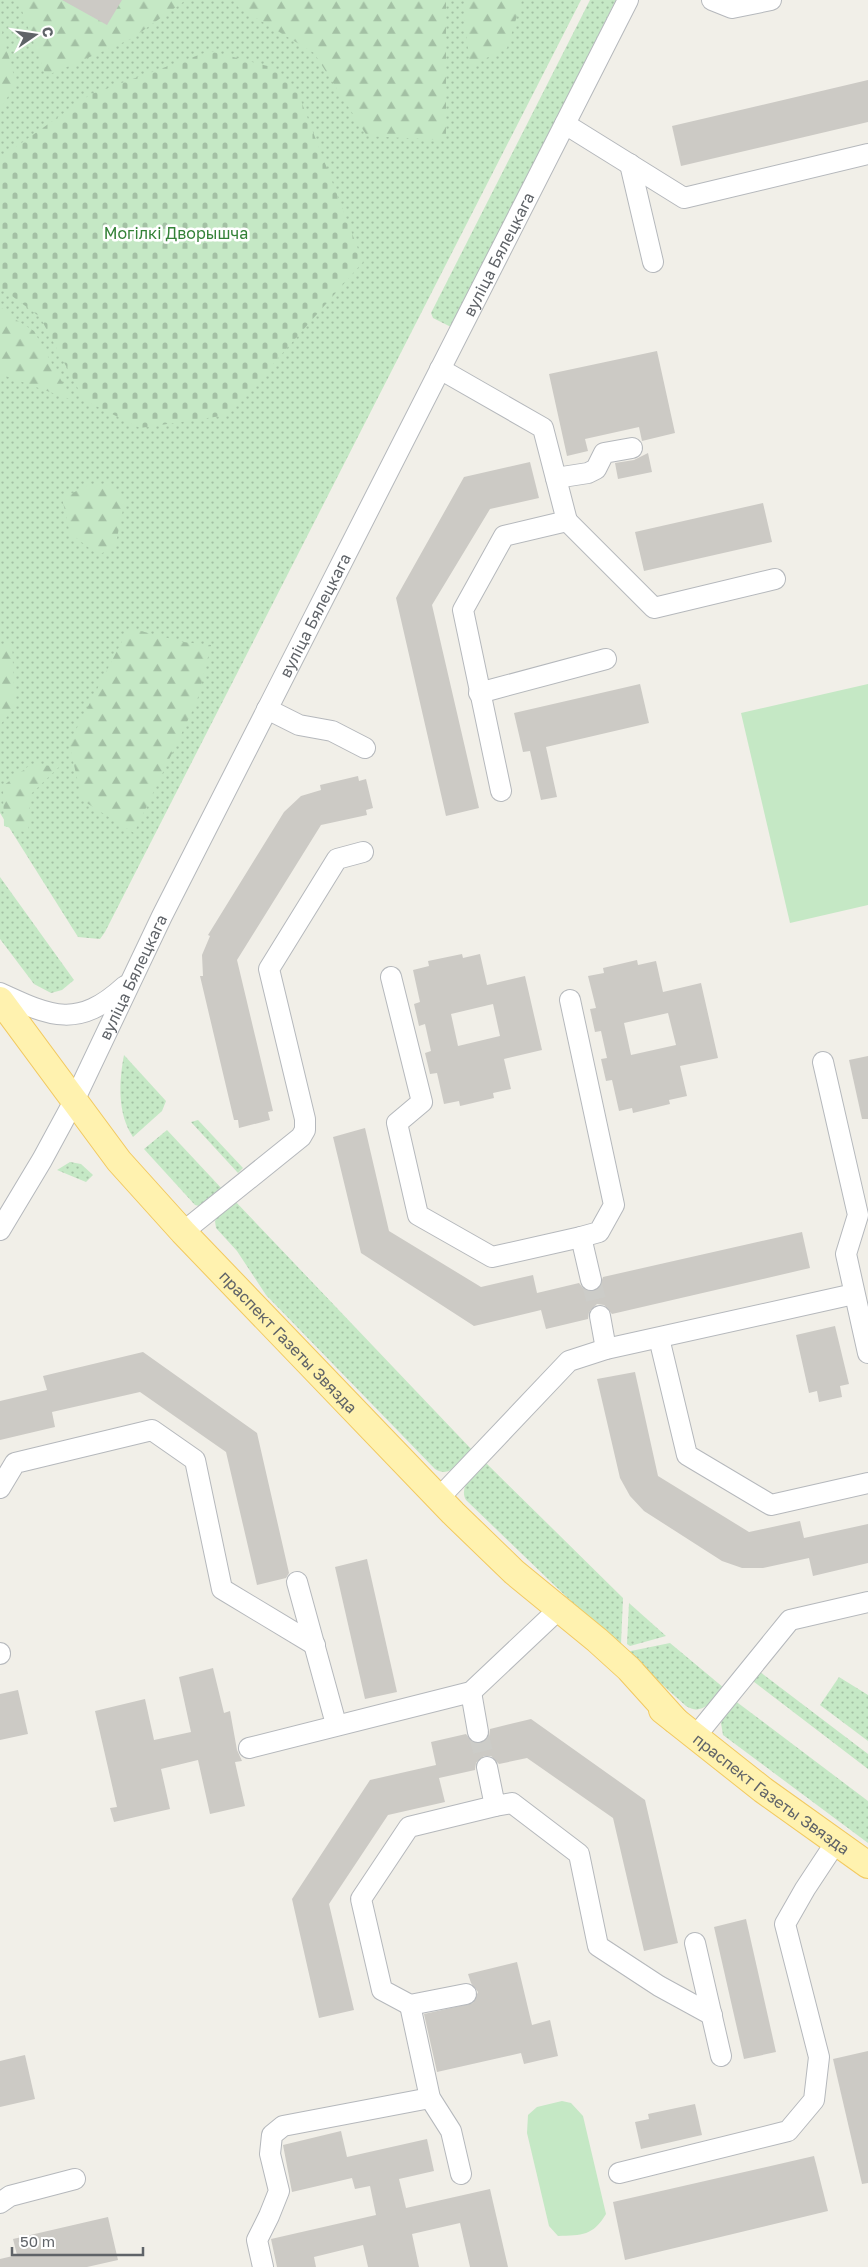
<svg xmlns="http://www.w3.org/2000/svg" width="868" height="2267" font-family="'Golos Text',sans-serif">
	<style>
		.grass { fill: url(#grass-dots) }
		.forest { fill: url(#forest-firs) }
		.cemetery { fill: url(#cemetery-stones) }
		.green { fill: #c5e8c5 }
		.building { fill: #cccac5; fill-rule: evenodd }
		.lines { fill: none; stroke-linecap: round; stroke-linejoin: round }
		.minor-tunnel { stroke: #ccccc8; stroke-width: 20; stroke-dasharray: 20 10; stroke-linecap: butt }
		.minor-casing { stroke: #b5b8bc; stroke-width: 22 }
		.major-casing { stroke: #f2c960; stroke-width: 28 }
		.minor { stroke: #fff; stroke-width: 20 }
		.major { stroke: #fff2af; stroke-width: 26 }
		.labels { text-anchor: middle; stroke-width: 5; stroke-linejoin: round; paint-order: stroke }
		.park-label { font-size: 16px; fill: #348238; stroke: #fff }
		.street-label { font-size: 16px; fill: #5f6368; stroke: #fff }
	</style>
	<defs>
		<pattern id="grass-dots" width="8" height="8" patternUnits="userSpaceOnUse" patternTransform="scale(1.25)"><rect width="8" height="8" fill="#c5e8c5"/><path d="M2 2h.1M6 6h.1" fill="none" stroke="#a3c0a4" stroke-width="1.8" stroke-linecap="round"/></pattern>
		<pattern id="forest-firs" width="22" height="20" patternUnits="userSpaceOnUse" patternTransform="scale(1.25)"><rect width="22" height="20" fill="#c5e8c5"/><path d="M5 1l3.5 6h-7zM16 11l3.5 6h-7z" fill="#a3c0a4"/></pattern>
		<pattern id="cemetery-stones" width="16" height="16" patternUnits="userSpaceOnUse" patternTransform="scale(1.25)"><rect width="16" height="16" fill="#c5e8c5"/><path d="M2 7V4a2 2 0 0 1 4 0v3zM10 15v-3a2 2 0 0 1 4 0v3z" fill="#a3c0a4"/></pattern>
	</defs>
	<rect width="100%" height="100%" fill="#f1efe8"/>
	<!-- grass -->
	<g class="grass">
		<path d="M0,0h581l-476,932 -5,7 -22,-2 -78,-124z"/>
		<path d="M590,0h26l-165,327 -18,-9 -2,-5z"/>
		<path d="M0,877l74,103 -12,10 -11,3 -17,-9 -34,-45z"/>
		<path d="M124,1055l42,46 -4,10 -29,26c-16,-23 -14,-56 -9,-82z"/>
		<path d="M198,1120l45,48 -5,5 -47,-51z"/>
		<path d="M167,1130l57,61 -25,15 -4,-1 -51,-56z"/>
		<path d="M70,1162l11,2 12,11 -7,7 -29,-12z"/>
		<path d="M234,1200l240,252c-11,9 -24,27 -39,17l-169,-174 -29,-44 -21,-23 -1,-7 3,-5z"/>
		<path d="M484,1461l139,137 -2,46 -45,-38 -110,-106c-8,-14 9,-28 18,-39z"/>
		<path d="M629,1603l37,33 -36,10 -3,-2z"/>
		<path d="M670,1643l54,45c-11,11 -21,29 -38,18l-60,-54z"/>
		<path d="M756,1669l112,85v15l-119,-91z"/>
		<path d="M839,1677l29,18v46l-48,-36z"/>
		<path d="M734,1700l134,101v42l-145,-108 -2,-12z"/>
	</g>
	<!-- forest -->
	<g class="forest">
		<path d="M18,0h168l-55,39 -85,37z"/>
		<path d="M236,0h210v140l-79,-4 -53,-83 -76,-46z"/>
		<path d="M465,0h57l-15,48 -37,18 -6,-52z"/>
		<path d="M0,24l16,59 -16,27z"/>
		<path d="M0,305l5,8 29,18 38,69 -72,-26z"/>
		<path d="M109,483l16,17 -10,47 -17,8 -28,-22 -8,-35 25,-12z"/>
		<path d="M129,628l54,14 28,3 -14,56 -63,132 -52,-33 -13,-57z"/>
		<path d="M12,643l3,64 -15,18v-77z"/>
		<path d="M30,765l30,1 -29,28 -3,39 -24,-7 -1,-40z"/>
	</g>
	<!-- cemetery -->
	<path class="cemetery" d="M210,51l65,17 23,25 65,169 -135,153 -88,13 -56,-28 -44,-83 -40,-30v-129l91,-64z"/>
	<!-- green -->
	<g class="green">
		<path d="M868,684v221l-78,18 -49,-210z"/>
		<path d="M562,2101l9,2 12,13 23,98c-13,22 -24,21 -48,22l-9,-10 -22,-93 1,-18 9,-8z"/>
	</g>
	<!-- building -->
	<g class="building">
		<path d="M62,0h60l-15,25z"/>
		<path d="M868,80v42l-187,44 -9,-40z"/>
		<path d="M657,351l18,82 -33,8 -3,-14 -54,12 3,12 -21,5 -18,-82z"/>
		<path d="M648,453l4,19 -34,7 -3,-16 19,-3z"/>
		<path d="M530,462l9,36 -49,11 -58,96 47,203 -33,8 -50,-218 68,-121z"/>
		<path d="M763,503l9,39 -128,29 -9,-39z"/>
		<path d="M640,684l9,39 -103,24 11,50 -16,3 -11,-49 -7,1 -9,-39z"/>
		<path d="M358,776l1,5 7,-2 7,29 -7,2 1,5 -46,10 -84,135 36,151 -5,1 2,8 -31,8 -1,-8h-4l-34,-144h3l-1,-21 8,-19 -2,-1 76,-123 17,-16 20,-6 -1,-5z"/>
		<path d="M462,954l1,4 17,-4 7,31 38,-9 17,74 -38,9 7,30 -18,4 1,5 -34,8 -1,-5 -15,3 -7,-31 -7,1 -5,-21 6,-2 -6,-27 -6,2 -5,-22 6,-2 -7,-32 16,-4 -1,-5zM493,1004l7,32 -42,10 -7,-32z"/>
		<path d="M637,960l1,5 18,-4 7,31 38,-9 17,75 -38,8 7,30 -18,4 1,4 -37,9 -1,-5 -13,3 -7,-31 -6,1 -5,-22 6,-1 -6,-27 -6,1 -5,-23 6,-1 -8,-32 16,-3 -1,-5zM668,1013l8,32 -45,10 -7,-32z"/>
		<path d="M868,1056v63h-6l-13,-59z"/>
		<path d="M365,1128l24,103 92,56 52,-12 4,18 42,-10 4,5 10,4 6,-4 4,-11 199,-45 8,36 -198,46 -8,-9 -7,-1 -8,8 -1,7 -42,10 -5,-19 -67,16 -113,-73 -28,-116z"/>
		<path d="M835,1326l14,58 -9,2 2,11 -23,5 -2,-11 -8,2 -13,-58z"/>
		<path d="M143,1352l114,81 32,140 -3,5 -29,7 -31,-133 -86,-60 -88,20 3,15 -55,13v-39l47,-11 -4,-14z"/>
		<path d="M635,1372l23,104 91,56 51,-11 4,17 64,-14v39l-55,13 -4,-18 -46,10h-21l-20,-7 -78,-50 -14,-15 -10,-18 -23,-99z"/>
		<path d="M367,1559l30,133 -32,7 -30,-132z"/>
		<path d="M213,1668l11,45 6,-2 7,39 5,11 -7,1 10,44 -35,8 -12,-54 -37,9 9,40 -56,13 -4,-14 7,-1 -22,-96 50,-12 9,41 37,-8 -12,-55z"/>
		<path d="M18,1690l10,44 -28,6v-46z"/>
		<path d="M531,1719l114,81 33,143 -34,8 -31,-133 -86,-60 -28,6 -8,-8h-7l-8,7 -1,7 -36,8 6,24 -57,13 -59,89 25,106 -35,8 -27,-119 78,-119 66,-15 -5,-23 35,-8 7,9 8,1 8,-7 1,-8z"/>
		<path d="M746,1919l30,133 -32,7 -30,-132z"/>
		<path d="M517,1962l15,63 18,-5 8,36 -34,8 -3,-11 -84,19 -13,-58 49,-11 5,-11 -7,-9 -3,-9z"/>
		<path d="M868,2051v132l-6,1 -29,-125z"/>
		<path d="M25,2055l10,44 -35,8v-46z"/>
		<path d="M695,2104l7,31 -61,14 -6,-27 14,-3 -1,-5z"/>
		<path d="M341,2131l6,26 80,-18 7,32 -35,8 7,29 84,-19 18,78h-38l-10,-44 -48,11 7,33h-51l-5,-22 -49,12 2,10h-39l-6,-28 105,-24 -6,-29 -15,3 -3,-11 -60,14 -9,-47z"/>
		<path d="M814,2156l14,55 -203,49 -12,-58z"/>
		<path d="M108,2217l10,43 -31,7h-87v-8l17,-4 -4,-16z"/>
	</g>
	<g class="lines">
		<!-- minor-tunnel -->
		<g class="minor-tunnel">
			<path d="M591,1280l9,36"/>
			<path d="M478,1732l9,35"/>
		</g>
		<!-- minor casing -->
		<g class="minor-casing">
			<g id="minor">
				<path d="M712,0l20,8 39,-8"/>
				<path d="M565,124l119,74 184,-44"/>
				<path d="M630,164l23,98"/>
				<path d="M440,369l103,59 24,93 -63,15 -41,74 38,181"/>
				<path d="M556,478l32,-5 8,-4 8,-16 28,-5"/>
				<path d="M567,521l87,87 121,-29"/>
				<path d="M479,693l127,-34"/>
				<path d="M267,709l32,16 33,6 33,17"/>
				<path d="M391,977l31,125 -25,21 21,92 74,42 89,-20"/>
				<path d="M0,993c52,24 78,36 125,-7"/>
				<path d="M570,1000l44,205 -15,27 -18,5 10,43"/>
				<path d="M823,1062l35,153 -12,39 22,99"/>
				<path id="s1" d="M0,1230l42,-70 32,-59 88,-185 466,-916"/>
				<path d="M183,1232l118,-95 4,-7v-11l-36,-150 68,-110 26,-7"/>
				<path d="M600,1316l6,33"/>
				<path d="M659,1338l28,117 84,50 97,-22"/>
				<path d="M0,1488l15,-25 137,-33 43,30 27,129 93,56"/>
				<path d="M439,1498l130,-137 37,-12 248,-55"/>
				<path d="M297,1582l39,142"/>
				<path d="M0,1653v1"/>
				<path d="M471,1692l7,40"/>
				<path d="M695,1737l95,-117 78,-18"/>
				<path d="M249,1748l222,-56 88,-83"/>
				<path d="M487,1767l8,39 17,-3 67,51 19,92 61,40 53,29"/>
				<path d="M695,1943l26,113"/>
				<path d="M466,1994l-56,11 -28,-15 -21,-91 48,-72 86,-21"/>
				<path d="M410,2005l20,93 21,33 10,43"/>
				<path d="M619,2173l169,-42 26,-31 5,-43 -34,-133 20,-35 31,-47"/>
				<path d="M0,2203l10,-7 65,-17"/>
				<path d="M263,2267l-6,-27 12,-24 10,-25 -9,-37 2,-19 11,-9 147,-28"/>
			</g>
		</g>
		<!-- major casing -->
		<g class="major-casing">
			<g id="major">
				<path id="s2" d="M0,1000l119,161 64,71 270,281 61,59 83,68 32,29 46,51"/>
				<path id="s3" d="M662,1710l101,80 105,75"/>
			</g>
		</g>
		<!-- minor -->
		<use href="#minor" class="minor"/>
		<!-- major -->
		<use href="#major" class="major"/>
	</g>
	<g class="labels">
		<!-- park labels -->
		<g class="park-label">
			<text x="176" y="239">Могілкі Дворышча</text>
		</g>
		<!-- street labels -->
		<g class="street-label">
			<text dy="6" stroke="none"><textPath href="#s1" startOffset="1096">вуліца Бялецкага</textPath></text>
			<text dy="6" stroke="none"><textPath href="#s1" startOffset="691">вуліца Бялецкага</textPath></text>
			<text dy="6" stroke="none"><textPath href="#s1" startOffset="286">вуліца Бялецкага</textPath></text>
			<text dy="6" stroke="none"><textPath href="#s2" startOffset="448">праспект Газеты Звязда</textPath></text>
			<text dy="6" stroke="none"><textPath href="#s3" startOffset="138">праспект Газеты Звязда</textPath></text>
		</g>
	</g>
	<!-- north arrow -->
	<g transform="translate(35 35) rotate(77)" stroke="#ffffff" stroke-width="4" paint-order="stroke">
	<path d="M0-4L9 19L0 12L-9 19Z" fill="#5f6368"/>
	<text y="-8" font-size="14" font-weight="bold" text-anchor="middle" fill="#5f6368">С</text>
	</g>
	<!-- scale -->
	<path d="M12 2247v8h131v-8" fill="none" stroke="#5f6368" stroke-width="2.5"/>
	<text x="20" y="2247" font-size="15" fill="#5f6368" stroke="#ffffff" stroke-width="4" paint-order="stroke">50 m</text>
</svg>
